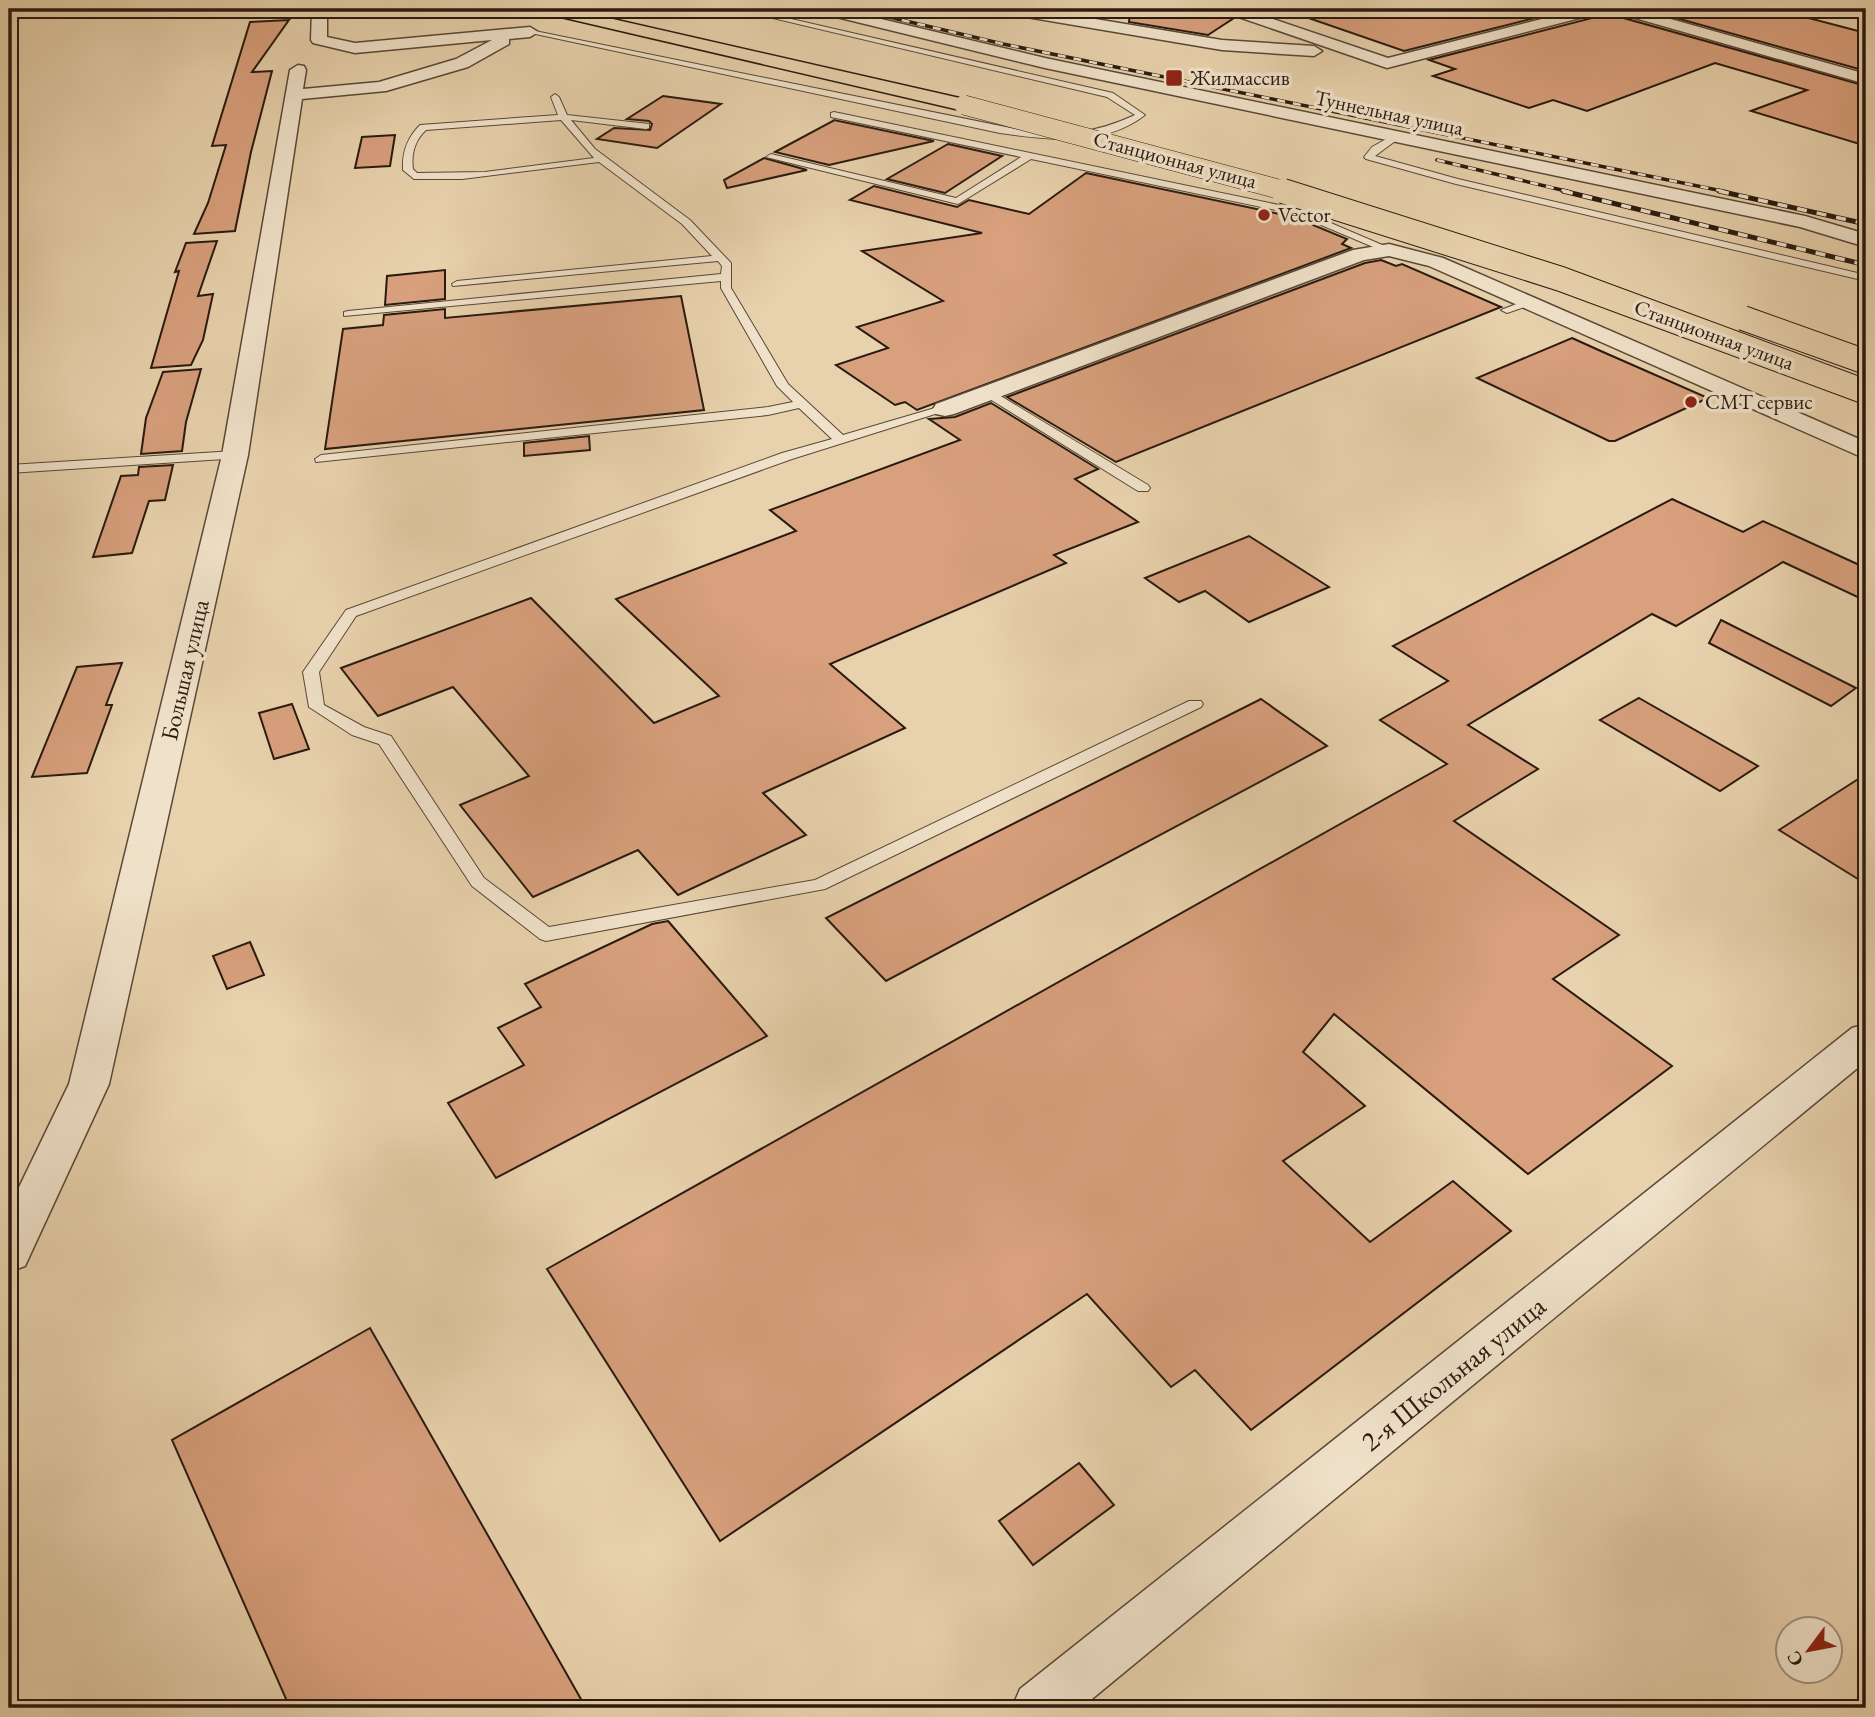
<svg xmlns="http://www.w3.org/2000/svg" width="1875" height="1717" font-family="'EB Garamond',serif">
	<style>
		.building { fill: #d8a07d; stroke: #291a10; stroke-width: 2 }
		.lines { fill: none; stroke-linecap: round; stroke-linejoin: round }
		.lane-casing { stroke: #594837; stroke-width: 2 }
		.street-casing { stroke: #594837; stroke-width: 3 }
		.primary-casing { stroke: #291a10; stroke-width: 3 }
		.lane { fill: #f0e2ca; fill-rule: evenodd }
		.street { fill: #f0e2ca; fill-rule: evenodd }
		.primary { fill: #e8d2ad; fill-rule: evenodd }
		.rail-far1-casing { stroke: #291a10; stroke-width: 3.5 }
		.rail-casing { stroke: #291a10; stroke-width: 5 }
		.rail-far1 { stroke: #f0e2ca; stroke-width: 2.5; stroke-dasharray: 8; stroke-linecap: butt }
		.rail { stroke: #f0e2ca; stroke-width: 3.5; stroke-dasharray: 10; stroke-linecap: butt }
		.primary-bridge-far1-casing { stroke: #291a10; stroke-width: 20; stroke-linecap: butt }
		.primary-bridge-casing { stroke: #291a10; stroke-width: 26; stroke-linecap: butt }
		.primary-bridge-far1 { stroke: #e8d2ad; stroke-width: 19 }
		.primary-bridge { stroke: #e8d2ad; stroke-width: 24 }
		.poi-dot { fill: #8f2418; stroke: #f0e2ca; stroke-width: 2.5 }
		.labels { text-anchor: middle; stroke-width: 7; stroke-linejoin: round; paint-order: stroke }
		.far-poi-label { font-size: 21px; fill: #291a10; stroke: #f0e2ca; text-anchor: start }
		.far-street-label { font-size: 21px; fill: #291a10; stroke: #f0e2ca }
		.street-label { font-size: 24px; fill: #291a10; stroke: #f0e2ca }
		.near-street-label { font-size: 28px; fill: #291a10; stroke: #f0e2ca }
	</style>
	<rect width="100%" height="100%" fill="#e8d2ad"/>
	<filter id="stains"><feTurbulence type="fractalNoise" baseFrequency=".00286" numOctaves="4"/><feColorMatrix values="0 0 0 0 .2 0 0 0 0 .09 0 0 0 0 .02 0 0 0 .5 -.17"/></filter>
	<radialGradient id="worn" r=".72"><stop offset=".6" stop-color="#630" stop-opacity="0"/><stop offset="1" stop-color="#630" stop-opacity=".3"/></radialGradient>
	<!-- building -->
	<g class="building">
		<path d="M1130,9h88l5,5 11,4 -26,17 -79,-13z"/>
		<path d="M1294,9h277l-167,42 -110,-38z"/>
		<path d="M1608,9l5,6 253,71v60l-115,-35 56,-21 -92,-27 -128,48 -34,-11 -24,8 -96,-32 22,-7 -26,-9 175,-45z"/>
		<path d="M1644,9h130l92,24v38z"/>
		<path d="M289,20l-37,52 20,-1 -21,81 -16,79 -41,3 14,-31 18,-58 -14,1 38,-124z"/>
		<path d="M663,96l58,8 -64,44 -60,-9 17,-11 36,2 2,-6 -3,-3 -22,-2z"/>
		<path d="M833,121l1,-1 100,21 -105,24 -54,-13z"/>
		<path d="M395,135l-5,31 -35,2 7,-31z"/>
		<path d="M948,144l54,12 -57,37 -58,-14z"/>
		<path d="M764,158l43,12 -80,18 -3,-8z"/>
		<path d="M1086,173l208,44 53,22 -5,5 9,4 -434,162 -12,-8 -10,3 -59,-40 52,-17 -31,-21 86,-26 -81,-50 120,-18 -132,-33 24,-14 83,21 12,-7 60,14z"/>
		<path d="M217,241l-19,55 15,-2 -10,46 -12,25 -40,3 28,-97 -4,1 11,-29z"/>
		<path d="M1381,260l15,6 6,-2 99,43 -385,155 -109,-65 358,-134z"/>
		<path d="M445,270v29l-60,6 2,-29z"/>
		<path d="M681,296l23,114 -379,39 18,-120 40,-4 1,-10 61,-6v9z"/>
		<path d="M1572,338l31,14 105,46 -93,43h-6l-132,-63z"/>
		<path d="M201,369l-15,53 -4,29 -41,3 5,-36 17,-46z"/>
		<path d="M991,403l107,66 -23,10 63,43 -84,33 12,8 -236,101 75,64 -142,65 43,42 -128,60 -40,-45 -105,47 -73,-92 69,-29 -76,-89 -75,29 -37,-48 190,-70 123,125 65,-27 -103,-97 180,-68 -26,-21 190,-70 -31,-21 26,-2z"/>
		<path d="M589,436l1,14 -66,6v-13z"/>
		<path d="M173,465l-8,35 -16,1 -17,52 -39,4 28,-81 17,-1 1,-8z"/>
		<path d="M1672,499l71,33 20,-11 103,47v33l-83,-39 -107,64 -24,-12 -184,111 70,44 -84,52 165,114 -66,44 119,87 -144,108 -194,-160 -31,38 62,54 -82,55 87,81 83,-61 58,50 -260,199 -56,-60 -24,17 -84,-93 -367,247 -173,-272 900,-505 -67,-44 68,-39 -55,-35z"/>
		<path d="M1249,536l80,51 -80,35 -44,-31 -26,11 -34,-24z"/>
		<path d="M1721,620l135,68 -25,18 -122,-63z"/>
		<path d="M122,663l-16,42h6l-25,68 -55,4 45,-110z"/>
		<path d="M1639,698l119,68 -38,25 -120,-71z"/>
		<path d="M1261,699l66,47 -441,235 -60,-63z"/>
		<path d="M292,704l17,45 -35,10 -15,-46z"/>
		<path d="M1866,774v110l-87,-54z"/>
		<path d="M668,921l99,115 -271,142 -48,-75 76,-38 -26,-37 43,-21 -16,-23 127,-60z"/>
		<path d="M250,942l14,33 -37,14 -14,-33z"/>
		<path d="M370,1328l216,380h-296l-118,-268z"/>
		<path d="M1079,1463l35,42 -81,60 -34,-44z"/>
	</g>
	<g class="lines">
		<!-- lane casing -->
		<g class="lane-casing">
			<g id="lane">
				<path d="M735,9h13l365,84 32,22c-41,32 -97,25 -145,18l-474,-101 4,-2 491,100c45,6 72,4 114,-15l-28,-18z"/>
				<path d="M555,94l4,3 8,18 82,9v4l-3,1 -75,-9 24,29 95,71 41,43v25l57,96 55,51 102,-30 6,4 -159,50 -436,157 -37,56 5,33 40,22 27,9 93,142 65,49 266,-47 374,-179h12l2,3 -2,3 -376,182 -279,52 -6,-2 -68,-53 -93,-142 -27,-9 -43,-28 -6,-35 43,-62 436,-157 50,-14 -33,-31 -31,7 -452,47 -1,-3 6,-4 447,-48 25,-5 -16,-16 -56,-98v-7l-377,35v-4l4,-1 373,-37 1,-8 -4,-5 -265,25 -1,-2 5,-3 255,-25 -30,-32 -83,-62 -137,17h-48l-11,-9c-1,-18 4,-32 17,-45l138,-10 -7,-18zM561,120l33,38 -109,14 -68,1 -4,-4c-2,-15 2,-29 13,-39z"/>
				<path d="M834,112l464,97 96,41 -9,2 -90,-38 -264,-55 -73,45 -192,-47 5,-3 185,44 65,-41 -190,-40v-4z"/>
				<path d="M1395,134l3,1v4l-23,17 83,23 408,96v6l-410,-97 -90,-25 -2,-2 8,-10z"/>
				<path d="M1529,299l6,3 -2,2 -26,9 -6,-3z"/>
				<path d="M989,389l159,96 2,3 -2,3h-10l-153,-95v-6z"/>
				<path d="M235,451l5,1v6l-231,15v-8z"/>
			</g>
		</g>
		<!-- street casing -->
		<g class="street-casing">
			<g id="street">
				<path d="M312,9h15v28l28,6 175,-16 8,5 -8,5 -21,2v5l-41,23 -82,24 -84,8 -54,356 -139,629 -84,182 -16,6v-64l60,-124 153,-629 68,-385 8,-5 6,1 2,4 -3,19 76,-7 77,-23 36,-19 -137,13 -42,-10 -2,-3z"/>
				<path d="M813,9h26l206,49 760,158 61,18v13l-66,-20 -755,-159 -229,-56z"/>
				<path d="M1001,9h34l187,31 92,6 8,5 -8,5 -92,-6 -213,-36z"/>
				<path d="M1221,9h22l145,49 193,-49h25l-3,3 -216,56 -163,-56z"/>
				<path d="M1611,9h24l231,65v10l-252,-72z"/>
				<path d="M1389,244l54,14 423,184v17l-437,-193 -40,-10 -25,4 -410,154 -9,2 -9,-2 -3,-5 3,-5 417,-154z"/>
				<path d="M1866,1024v37l-785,647h-69l8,-19 832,-661z"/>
			</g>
		</g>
		<!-- primary casing -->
		<g class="primary-casing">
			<path id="primary" d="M540,9h29l395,90 10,6 -10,6 -416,-97z"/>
		</g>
		<!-- lane -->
		<use href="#lane" class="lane"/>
		<!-- street -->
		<use href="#street" class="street"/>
		<!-- primary -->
		<use href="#primary" class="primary"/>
		<!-- rail-far1 casing -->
		<g class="rail-far1-casing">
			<g id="rail-far1">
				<path d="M855,9l148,35 724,148"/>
				<path d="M1437,160l133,32"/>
			</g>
		</g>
		<!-- rail casing -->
		<g class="rail-casing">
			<g id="rail">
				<path d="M1563,191l303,74"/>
				<path d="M1719,191l147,33"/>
			</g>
		</g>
		<!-- rail-far1 -->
		<use href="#rail-far1" class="rail-far1"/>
		<!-- rail -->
		<use href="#rail" class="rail"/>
		<!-- primary-bridge-far1 casing -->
		<g class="primary-bridge-far1-casing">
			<path id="primary-bridge-far1" d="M964,105l325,87"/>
		</g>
		<!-- primary-bridge casing -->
		<g class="primary-bridge-casing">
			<g id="primary-bridge">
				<path d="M1283,191l278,88 305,113"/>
				<path d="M1743,318l123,44"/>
			</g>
		</g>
		<!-- primary-bridge-far1 -->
		<use href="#primary-bridge-far1" class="primary-bridge-far1"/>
		<!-- primary-bridge -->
		<use href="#primary-bridge" class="primary-bridge"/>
	</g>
	<!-- markers -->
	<g class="poi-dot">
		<rect x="1165" y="69" width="18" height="18" rx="3.5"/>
		<circle cx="1264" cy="215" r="7"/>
		<circle cx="1691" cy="402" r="7"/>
	</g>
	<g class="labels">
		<!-- far-poi labels -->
		<g class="far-poi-label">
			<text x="1190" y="85">Жилмассив</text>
			<text x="1278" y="222">Vector</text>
			<text x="1705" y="409">СМТ сервис</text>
		</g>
		<!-- far-street labels -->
		<g class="far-street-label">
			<text transform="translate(1389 113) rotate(12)" y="7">Туннельная улица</text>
			<text transform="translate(1175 160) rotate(15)" y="7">Станционная улица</text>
			<text transform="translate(1714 335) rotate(20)" y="7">Станционная улица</text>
		</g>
		<!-- street labels -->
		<g class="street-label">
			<text transform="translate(185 670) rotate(-77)" y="8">Большая улица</text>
		</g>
		<!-- near-street labels -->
		<g class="near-street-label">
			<text transform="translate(1453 1373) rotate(-39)" y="10">2-я Школьная улица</text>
		</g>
	</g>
	<!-- margin -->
	<rect width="1875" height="1717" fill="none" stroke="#e8d2ad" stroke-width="35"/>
	<rect x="10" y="10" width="1854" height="1696" fill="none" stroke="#291a10" stroke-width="3.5"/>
	<rect x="18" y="18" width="1840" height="1682" fill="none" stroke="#291a10" stroke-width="2"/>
	<!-- north arrow -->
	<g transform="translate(1809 1650) rotate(238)"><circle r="33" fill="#f0e2ca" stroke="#a09280" stroke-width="2"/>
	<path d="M0-5L12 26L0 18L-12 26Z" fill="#8f2418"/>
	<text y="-10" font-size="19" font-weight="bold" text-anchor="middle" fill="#291a10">С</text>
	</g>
	<rect width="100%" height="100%" filter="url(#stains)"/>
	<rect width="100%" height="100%" fill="url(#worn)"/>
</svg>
